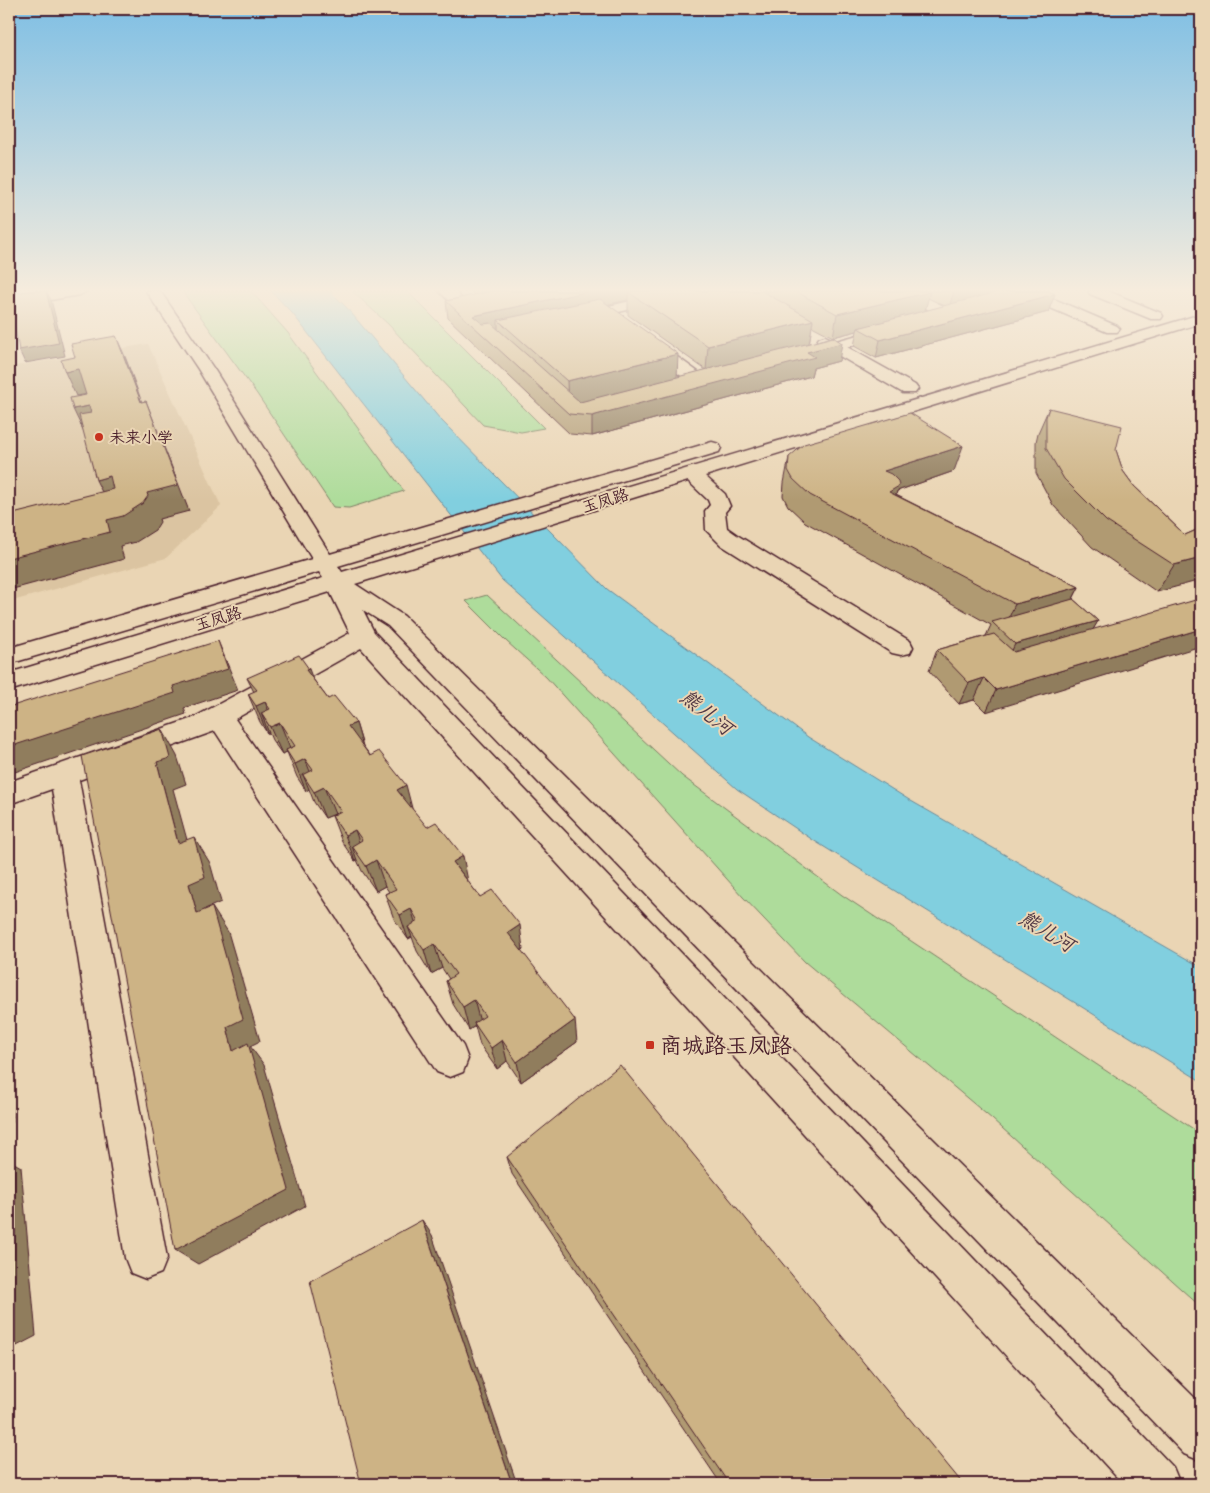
<svg xmlns="http://www.w3.org/2000/svg" width="1210" height="1493" font-family="'Architects Daughter','LXGW WenKai TC',sans-serif">
	<style>
		.built { fill: #dbc4a1 }
		.green { fill: #aedc9b; stroke: #7c7e63 }
		.water { fill: #81cfdf; stroke: #6b8997 }
		.lines { fill: none; stroke-linecap: round; stroke-linejoin: round }
		.minor-casing { stroke: #4a1f2b; stroke-width: 3 }
		.minor { fill: #ead5b4; fill-rule: evenodd }
		.wall { fill: #b09a72; stroke: #4a1f2b; fill-rule: evenodd }
		.shaded-wall { fill: #907d5d; stroke: #4a1f2b }
		.building { fill: #cdb385; stroke: #4a1f2b }
		.poi-dot { fill: #c8321e; stroke: #ead5b4; stroke-width: 2 }
		.labels { text-anchor: middle; stroke-width: 4; stroke-linejoin: round; paint-order: stroke }
		.far-poi-label { font-size: 16px; fill: #4a1f2b; stroke: #ead5b4; text-anchor: start }
		.far-street-label { font-size: 16px; fill: #4a1f2b; stroke: #ead5b4 }
		.water-label { font-size: 20px; font-style: italic; fill: #523946; stroke: #ead5b4 }
		.near-poi-label { font-size: 22px; fill: #4a1f2b; stroke: #ead5b4; text-anchor: start }
	</style>
	<rect width="100%" height="100%" fill="#ead5b4"/>
	<filter id="ink" filterUnits="userSpaceOnUse"><feTurbulence type="fractalNoise" baseFrequency=".02" numOctaves="2"/><feDisplacementMap in="SourceGraphic" scale="10" xChannelSelector="R" yChannelSelector="G"/><feConvolveMatrix kernelMatrix="1 2 1 2 8 2 1 2 1" color-interpolation-filters="sRGB"/></filter>
	<g filter="url(#ink)">
		<!-- built -->
		<path class="built" d="M148,344l73,162 -55,52 -157,44v-235z"/>
		<!-- green -->
		<g class="green">
			<path d="M182,291h69l37,42 116,158 -55,17 -16,-1 -76,-113z"/>
			<path d="M352,291h55l137,137 -23,4 -38,-7 -95,-101z"/>
			<path d="M487,595l195,181 160,119 359,239v173l-209,-188 -187,-157 -62,-65 -197,-220 -40,-36 -40,-40z"/>
		</g>
		<!-- water -->
		<path class="water" d="M271,291h59l17,17 93,111 167,170 201,148 103,64 290,166v114l-388,-241 -76,-51 -235,-209 -210,-267z"/>
		<g class="lines">
			<!-- minor casing -->
			<g class="minor-casing">
				<g id="minor">
					<path d="M54,291h33l-7,4 -71,12v-8z"/>
					<path d="M146,291h14l54,78 116,185 375,-110 7,-2 7,2 2,4 -2,4 -381,114 4,6 859,-258v9l-496,153 20,18 5,12 -5,6 2,16 10,7 173,106 3,6 -3,6 -9,2 -9,-2 -171,-108 -15,-15 -1,-19 5,-6 -2,-5 -20,-19 -333,103 49,32 797,788v57l-17,-7 -796,-828 -25,-16 11,22 799,835 7,17h-57l-762,-836 -126,71 228,327 5,13 -5,13 -13,5 -13,-5 -222,-341 -136,49 88,478 -6,15 -15,6 -15,-6 -6,-15 -73,-469 -43,15v-22l184,-64 157,-85 -20,-41 -321,99v-18l314,-95 -4,-6 -310,92v-16l303,-89 -114,-190z"/>
					<path d="M439,291h16l7,8 -2,3h-10z"/>
					<path d="M675,291h27l-7,4 -117,26 -5,-1 -2,-3 2,-3 5,-1z"/>
					<path d="M895,291h18l43,21 2,3 -2,3h-10l-49,-24z"/>
					<path d="M1088,291h20l53,22 2,3 -2,3h-10l-61,-25z"/>
					<path d="M1015,294l41,6 61,26 3,3 -3,3h-10l-59,-25 -38,-6 -2,-3 2,-3z"/>
					<path d="M891,326l5,2 3,3 -3,3 -49,13 68,38 3,4 -3,4h-12l-72,-42 -25,7 -6,-2 -2,-3 2,-3 20,-5 -3,-4 2,-3 6,-2 11,5z"/>
					<path d="M648,338l6,2 51,37 2,4 -2,4h-12l-51,-39 -2,-3 2,-3z"/>
				</g>
			</g>
			<!-- minor -->
			<use href="#minor" class="minor"/>
		</g>
		<!-- wall -->
		<g class="wall">
			<path d="M470,291h578l7,3 -7,18 -172,46 -22,-12 3,-15 -24,6 6,24 -26,7 -2,8 -219,60 -22,-2 -122,-116 -2,-17 28,-6zM928,298l17,8 -20,5zM628,300v15l78,55 -29,8 -68,-73zM812,326l21,11 -24,7z"/>
			<path d="M1049,408l67,42 7,21 11,15 51,49 16,-7 -44,64 -65,-45 -39,-42 -17,-32v-31l2,-9z"/>
			<path d="M789,457l165,14 -57,20 -1,4 183,92 -6,12 25,22 -5,8 -107,83 -12,-12 -15,4 -30,-33 8,-21 49,-14 5,-11 -186,-103 -17,-16 -5,-10 1,-13z"/>
			<path d="M247,678l66,1 15,20 28,24 7,23 117,151 43,52 -2,1 56,92 -56,40 -14,-21 -10,8 -17,-24 -5,-19 -6,4 -16,-26 -7,-23 3,-2 -7,-11 -11,6 -14,-23 -5,-14 -4,2 -14,-20 -9,-25 4,-2 -4,-6 -9,5 -14,-20 -5,-11 -2,1 -13,-19 -10,-26 3,-2 -10,4 -11,-16 -5,-13 -3,2 -9,-14 -10,-25 -5,2 -10,-14 -3,-7h-2l-7,-11 -12,-28 6,-2z"/>
			<path d="M507,1157l456,327h-242l-209,-310z"/>
		</g>
		<!-- shaded-wall -->
		<g class="shaded-wall">
			<path d="M46,291l5,9 14,56 -40,7 -6,-13z"/>
			<path d="M590,291h81l-43,1v8l-123,27 -7,-7v9l-17,3 -8,-16z"/>
			<path d="M954,291h59l-64,17z"/>
			<path d="M930,292l-6,22 -66,14 -1,3 -24,6 4,-23z"/>
			<path d="M1055,294l-7,18 -172,46 4,-18z"/>
			<path d="M813,320l-4,24 -103,26 2,-24z"/>
			<path d="M116,336l10,23 25,68 -10,-25z"/>
			<path d="M842,343l-3,18 -26,7 -2,8 -219,60v-20l215,-64z"/>
			<path d="M678,354l-1,24 -109,28 -1,-25z"/>
			<path d="M78,369l12,25 -14,2 -11,-24z"/>
			<path d="M146,401l43,110 -30,8 1,3 -5,8 -19,12 -16,4 4,13 -115,31v-32l98,-38 40,-27z"/>
			<path d="M89,406l12,25 -16,3 -12,-25z"/>
			<path d="M963,446l-9,25 -57,20 -6,21 -7,-41z"/>
			<path d="M110,476l13,27 -14,3 -13,-26z"/>
			<path d="M1201,558v22l-44,12 17,-27z"/>
			<path d="M1079,587l-14,27 -62,17 12,-27z"/>
			<path d="M1098,621l-8,14 -82,24 7,-15z"/>
			<path d="M1201,629v17l-215,66 10,-22z"/>
			<path d="M218,641l9,22 11,27 -54,18 2,6 -177,60v-27l164,-61z"/>
			<path d="M309,669l10,27 -13,-26z"/>
			<path d="M984,678l-10,22 -15,4 10,-21z"/>
			<path d="M265,702l10,24 5,-3 11,27h-5l1,2 -5,2 -12,-27 -9,-14 8,20h-2l-11,-27z"/>
			<path d="M356,723l8,27 -16,-24z"/>
			<path d="M162,729l15,27 9,28 -13,5 22,80 -17,-26 -21,-81z"/>
			<path d="M305,759l11,27 -13,-11 6,14 -3,2 -11,-27z"/>
			<path d="M406,785l7,27 -16,-22z"/>
			<path d="M324,787l11,27 -10,4 -11,-26z"/>
			<path d="M355,830l9,26 -12,-10 5,14 -2,1 -10,-26z"/>
			<path d="M194,837l16,26 11,39 -16,7 8,29 -16,-25 -8,-29z"/>
			<path d="M463,856l5,25 -15,-19z"/>
			<path d="M376,860l9,26 -9,5 -10,-25z"/>
			<path d="M212,907l16,25 32,109 -10,5 14,19 41,141 -107,58 -23,-14 58,-199 -6,-24z"/>
			<path d="M411,909l8,25 -11,-7 4,10 -4,2 -8,-24z"/>
			<path d="M520,925l3,24 -11,8 -4,-24z"/>
			<path d="M434,944l8,24 -11,6 -7,-24z"/>
			<path d="M474,1000l6,22 -6,1 1,3 -6,4 -6,-23z"/>
			<path d="M575,1020l2,22 -56,40 -4,-20z"/>
			<path d="M502,1040l5,21 -10,8 -6,-21z"/>
			<path d="M9,1079l3,44 -3,1z"/>
			<path d="M9,1160l12,7 15,169 -27,14z"/>
			<path d="M422,1220l10,15 85,249h-5z"/>
		</g>
		<!-- building -->
		<g class="building">
			<path d="M28,291h18l13,52 -40,7 -10,-56z"/>
			<path d="M492,291h98l-117,25 10,8 8,-1 89,79 253,-65 9,6 -35,9 8,5 -223,59 -23,-2 -123,-113z"/>
			<path d="M634,291h128l51,29 -105,26 -80,-54z"/>
			<path d="M795,291h134l1,1 -93,22z"/>
			<path d="M1001,291h47l7,3 -175,46 -22,-12z"/>
			<path d="M600,299l78,55 -111,27 -69,-61z"/>
			<path d="M116,336l25,66 5,-1 32,84 -31,8 1,3 -5,7 -20,13 -16,4 3,12 -101,26v-43l104,-26 -3,-13 -14,4 -17,-65 12,-2 -2,-7 -16,3 -3,-11 16,-3 -8,-26 -13,3 -4,-12 14,-3 -4,-13z"/>
			<path d="M1049,408l73,18 -6,24 7,21 11,15 51,49 16,-7v30l-27,7 -68,-44 -42,-42 -18,-31v-31z"/>
			<path d="M910,413l53,33 -79,25 7,3 7,7 1,5 -10,6 190,95 -64,17 -205,-109 -17,-16 -5,-9 1,-13 15,-13z"/>
			<path d="M1073,599l25,22 -83,23 -23,-22z"/>
			<path d="M1199,599l2,2v28l-205,61 -12,-12 -15,5 -32,-33 57,-16 20,18z"/>
			<path d="M218,641l10,28 -55,17 2,7 -166,54v-40z"/>
			<path d="M299,655l10,14 -3,1 22,29 6,-3 22,27 -8,3 22,30 9,-5 27,34 -9,5 30,37 9,-5 27,34 -10,6 27,35 12,-7 28,35 -12,8 67,87 -58,42 -15,-22 -11,8 -17,-25 11,-7 -11,-16 -11,7 -17,-26 10,-7 -22,-30 -10,6 -16,-23 10,-6 -7,-12 -11,6 -15,-21 11,-5 -20,-29 -10,6 -14,-20 10,-6 -7,-10 -10,5 -13,-19 9,-5 -17,-24 -10,5 -11,-17 10,-5 -8,-11 -10,5 -9,-14 9,-4 -15,-23 -10,4 -9,-14 9,-4 -5,-7 -9,4 -8,-12 9,-4 -10,-12z"/>
			<path d="M162,729l8,29 -13,4 21,81 16,-6 11,40 -16,7 8,29 15,-6 31,112 -16,8 6,24 15,-8 41,147 -114,60 -93,-494z"/>
			<path d="M620,1065l343,419h-234l-222,-327z"/>
			<path d="M422,1220l90,264h-151l-51,-203z"/>
			<path d="M9,1313l1,15h-1z"/>
		</g>
	</g>
	<!-- sky -->
	<linearGradient id="sky" x2="0" y2="1"><stop stop-color="#7fbfe4"/><stop offset="0.58" stop-color="#f6ecdd"/><stop offset="1" stop-color="#f6ecdd" stop-opacity="0"/></linearGradient>
	<rect width="1210" height="500" fill="url(#sky)"/>
	<!-- markers -->
	<g class="poi-dot">
		<circle cx="99" cy="437" r="5"/>
		<rect x="645" y="1040" width="10" height="10" rx="2.5"/>
	</g>
	<g class="labels">
		<!-- far-poi labels -->
		<g class="far-poi-label">
			<text x="109" y="443">未来小学</text>
		</g>
		<!-- far-street labels -->
		<g class="far-street-label">
			<text transform="translate(605 500) rotate(-17)" y="6">玉凤路</text>
			<text transform="translate(218 618) rotate(-17)" y="6">玉凤路</text>
		</g>
		<!-- water labels -->
		<g class="water-label">
			<text transform="translate(707 712) rotate(38)" y="7">熊儿河</text>
			<text transform="translate(1047 931) rotate(31)" y="7">熊儿河</text>
		</g>
		<!-- near-poi labels -->
		<g class="near-poi-label">
			<text x="660" y="1053">商城路玉凤路</text>
		</g>
	</g>
	<!-- margin -->
	<rect width="1210" height="1493" fill="none" stroke="#ead5b4" stroke-width="30"/>
	<rect x="15" y="15" width="1180" height="1463" fill="none" stroke="#4a1f2b" stroke-width="2" filter="url(#ink)"/>
</svg>
